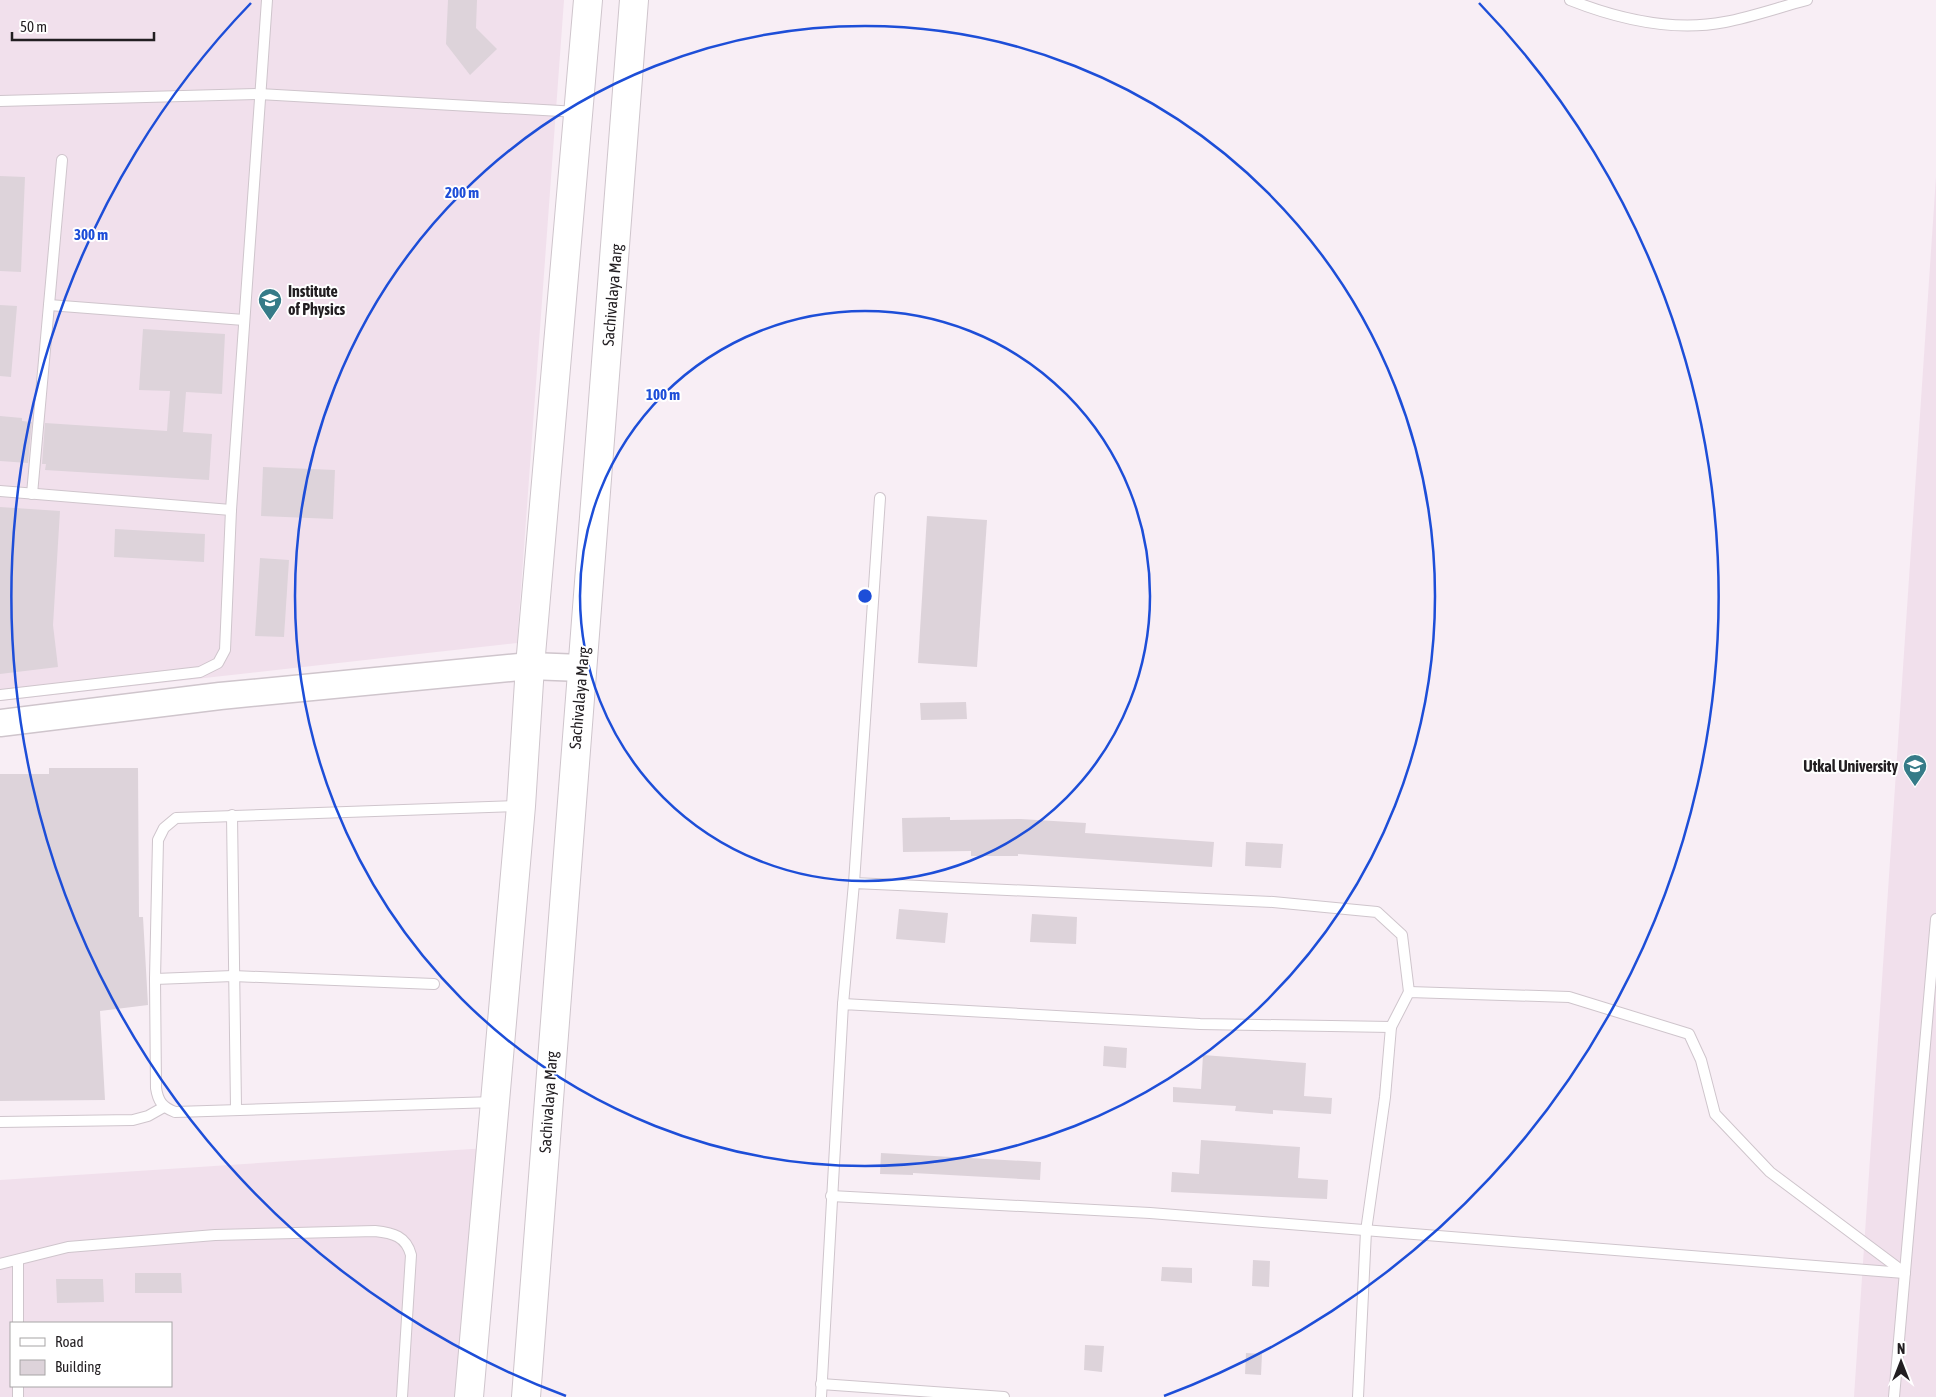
<svg xmlns="http://www.w3.org/2000/svg" width="1936" height="1397" font-family="'Asap Condensed',sans-serif">
	<style>
		.built { fill: #f1e0ec; fill-rule: evenodd }
		.building { fill: #ddd3da }
		.lines { fill: none; stroke-linecap: round; stroke-linejoin: round }
		.service-casing { stroke: #cfc5cc; stroke-width: 12 }
		.tertiary-casing { stroke: #cfc5cc; stroke-width: 29 }
		.secondary-casing { stroke: #cfc5cc; stroke-width: 30 }
		.service { stroke: #fff; stroke-width: 10 }
		.tertiary { stroke: #fff; stroke-width: 26 }
		.secondary { stroke: #fff; stroke-width: 28 }
		.ring { fill: none; stroke: #1d4ed8; stroke-width: 2.5 }
		.labels { text-anchor: middle; stroke-width: 4; stroke-linejoin: round; paint-order: stroke }
		.poi-label { font-size: 16px; font-weight: bold; fill: #221e21; stroke: #fff; text-anchor: start }
		.street-label { font-size: 16px; fill: #221e21; stroke: #fff }
		.centre { fill: #1d4ed8; stroke: #fff; stroke-width: 2.5 }
		.ring-label { font-size: 15px; text-anchor: middle; font-weight: bold; fill: #1d4ed8; stroke: #fff; stroke-width: 4; stroke-linejoin: round; paint-order: stroke }
	</style>
	<rect width="100%" height="100%" fill="#f8eef5"/>
	<!-- built -->
	<g class="built">
		<path d="M0,0h564l-47,643 -517,58z"/>
		<path d="M1936,177v1220h-82z"/>
		<path d="M487,1148l-23,249h-464v-217zM11,1323h160v63h-160z"/>
	</g>
	<!-- building -->
	<g class="building">
		<path d="M448,0h29l-1,28 21,21 -27,26 -24,-31z"/>
		<path d="M0,176l25,1 -4,95 -21,-1z"/>
		<path d="M0,305l17,1 -6,71 -11,-1z"/>
		<path d="M143,329l82,5 -3,60 -36,-2 -3,40 29,2 -3,46 -164,-10 1,-6h-4l3,-41 122,8 3,-40 -31,-1z"/>
		<path d="M0,416l22,2v3l10,1 -4,41 -28,-2z"/>
		<path d="M263,467l72,3 -2,49 -72,-3z"/>
		<path d="M0,507l60,4 -7,114 5,42 -58,7z"/>
		<path d="M927,516l60,4 -10,147 -59,-4z"/>
		<path d="M115,529l90,5 -1,28 -90,-5z"/>
		<path d="M260,558l29,2 -5,77 -29,-1z"/>
		<path d="M966,702l1,17 -46,1 -1,-17z"/>
		<path d="M49,768h89l1,149h4l5,88 -48,6 5,89 -105,1v-327h49z"/>
		<path d="M950,817v3l71,-1 65,4 -1,10 129,9 -2,25 -194,-13v2h-47v-5l-68,1 -1,-34z"/>
		<path d="M1246,842l37,2 -2,24 -36,-2z"/>
		<path d="M899,909l49,4 -3,30 -49,-4z"/>
		<path d="M1032,914l45,3 -1,27 -46,-2z"/>
		<path d="M1104,1046l23,2 -1,20 -23,-2z"/>
		<path d="M1203,1055l103,8 -2,33 28,2 -1,16 -58,-4v4l-38,-3 1,-5 -63,-4v-15l28,2z"/>
		<path d="M1201,1140l99,7 -2,31 30,2 -1,19 -156,-7 1,-20 27,2z"/>
		<path d="M881,1153l160,9 -1,18 -127,-7v2l-33,-1z"/>
		<path d="M1253,1260l17,1 -1,26 -17,-1z"/>
		<path d="M1162,1267l30,1v15l-31,-2z"/>
		<path d="M135,1273h46l1,20h-47z"/>
		<path d="M56,1279h47l1,23 -47,1z"/>
		<path d="M1085,1345l19,1 -2,26 -18,-2z"/>
		<path d="M1246,1353l16,1 -1,21 -16,-1z"/>
	</g>
	<g class="lines">
		<!-- service casing -->
		<g class="service-casing">
			<g id="service">
				<path d="M1570,0c48,19 103,32 155,22 27,-5 55,-15 82,-22"/>
				<path d="M0,101l259,-7 319,18"/>
				<path d="M49,305l195,15"/>
				<path d="M0,491l231,19"/>
				<path d="M32,494l30,-334"/>
				<path d="M0,695l200,-23 18,-9 7,-13 6,-140 36,-510"/>
				<path d="M232,815l4,293"/>
				<path d="M854,883l26,-385"/>
				<path d="M155,979l78,-3 201,8"/>
				<path d="M843,1004l11,-121 419,19 104,10 25,23 7,57"/>
				<path d="M495,1102l-320,10c-13,-5 -17,-11 -19,-24l-1,-109 3,-139 6,-12 12,-10 344,-12"/>
				<path d="M0,1122l133,-2 15,-4 16,-9"/>
				<path d="M831,1196l319,17 754,60"/>
				<path d="M18,1260v63"/>
				<path d="M0,1264l68,-17 147,-12 160,-4c18,2 31,5 36,24l-9,142"/>
				<path d="M821,1384l183,13"/>
				<path d="M18,1386v11"/>
				<path d="M821,1397l22,-393 357,20 191,3 18,-35 160,5 120,37 12,26 14,54 55,58 135,101"/>
				<path d="M1358,1397l8,-166 19,-134 6,-70"/>
				<path d="M1894,1397l42,-478"/>
			</g>
		</g>
		<!-- tertiary casing -->
		<g class="tertiary-casing">
			<path id="tertiary" d="M0,723l220,-27 310,-30 52,2"/>
		</g>
		<!-- secondary casing -->
		<g class="secondary-casing">
			<g id="secondary">
				<path d="M469,1397l52,-591 9,-140 58,-666"/>
				<path d="M526,1397l108,-1397"/>
			</g>
		</g>
		<!-- service -->
		<use href="#service" class="service"/>
		<!-- tertiary -->
		<use href="#tertiary" class="tertiary"/>
		<!-- secondary -->
		<use href="#secondary" class="secondary"/>
	</g>
	<!-- distance rings -->
	<g class="ring">
		<circle cx="865" cy="596" r="285"/>
		<circle cx="865" cy="596" r="570"/>
		<path d="M566 1396A854 854 0 0 1 251 3M1479 3A854 854 0 0 1 1164 1396"/>
	</g>
	<!-- icons -->
	<defs>
		<g id="university-pin" transform="scale(1.25)"><path d="M0 17L-7.5 6A9.5 9.5 0 1 1 7.5 6Z" fill="#367b88" stroke="#fff"/><path d="M0-5L7-2L0 1L-7-2ZM-4 1L0 2.5L4 1V4Q0 6-4 4Z" fill="#fff"/></g>
	</defs>
	<g fill-rule="evenodd">
		<use href="#university-pin" x="270" y="300"/>
		<use href="#university-pin" x="1915" y="766"/>
	</g>
	<g class="labels">
		<!-- poi labels -->
		<g class="poi-label">
			<text x="288" y="297">Institute<tspan x="288" dy="18">of Physics</tspan></text>
			<text x="1898" y="772" text-anchor="end">Utkal University</text>
		</g>
		<!-- street labels -->
		<g class="street-label">
			<text transform="translate(612 295) rotate(-85)" y="6">Sachivalaya Marg</text>
			<text transform="translate(579 698) rotate(-85)" y="6">Sachivalaya Marg</text>
			<text transform="translate(548 1102) rotate(-86)" y="6">Sachivalaya Marg</text>
		</g>
	</g>
	<circle cx="865" cy="596" r="8" class="centre"/>
	<g class="ring-label">
		<text x="462" y="198">200 m</text>
		<text x="91" y="240">300 m</text>
		<text x="663" y="400">100 m</text>
	</g>
	<!-- legend -->
	<rect x="10" y="1322" width="162" height="65" fill="#ffffff" stroke="#a7a5a6"/>
	<rect x="20" y="1338" width="25" height="8" fill="#ffffff" stroke="#a7a5a6"/>
	<text x="55" y="1347" font-size="15" fill="#221e21">Road</text>
	<rect x="20" y="1360" width="25" height="15" fill="#ddd3da" stroke="#a7a5a6"/>
	<text x="55" y="1372" font-size="15" fill="#221e21">Building</text>
	<!-- north arrow -->
	<g transform="translate(1901 1362)" stroke="#ffffff" stroke-width="4" paint-order="stroke">
	<path d="M0-4L9 19L0 12L-9 19Z" fill="#221e21"/>
	<text y="-8" font-size="14" font-weight="bold" text-anchor="middle" fill="#221e21">N</text>
	</g>
	<!-- scale -->
	<path d="M12 32v8h142v-8" fill="none" stroke="#221e21" stroke-width="2.5"/>
	<text x="20" y="32" font-size="15" fill="#221e21" stroke="#ffffff" stroke-width="4" paint-order="stroke">50 m</text>
</svg>
